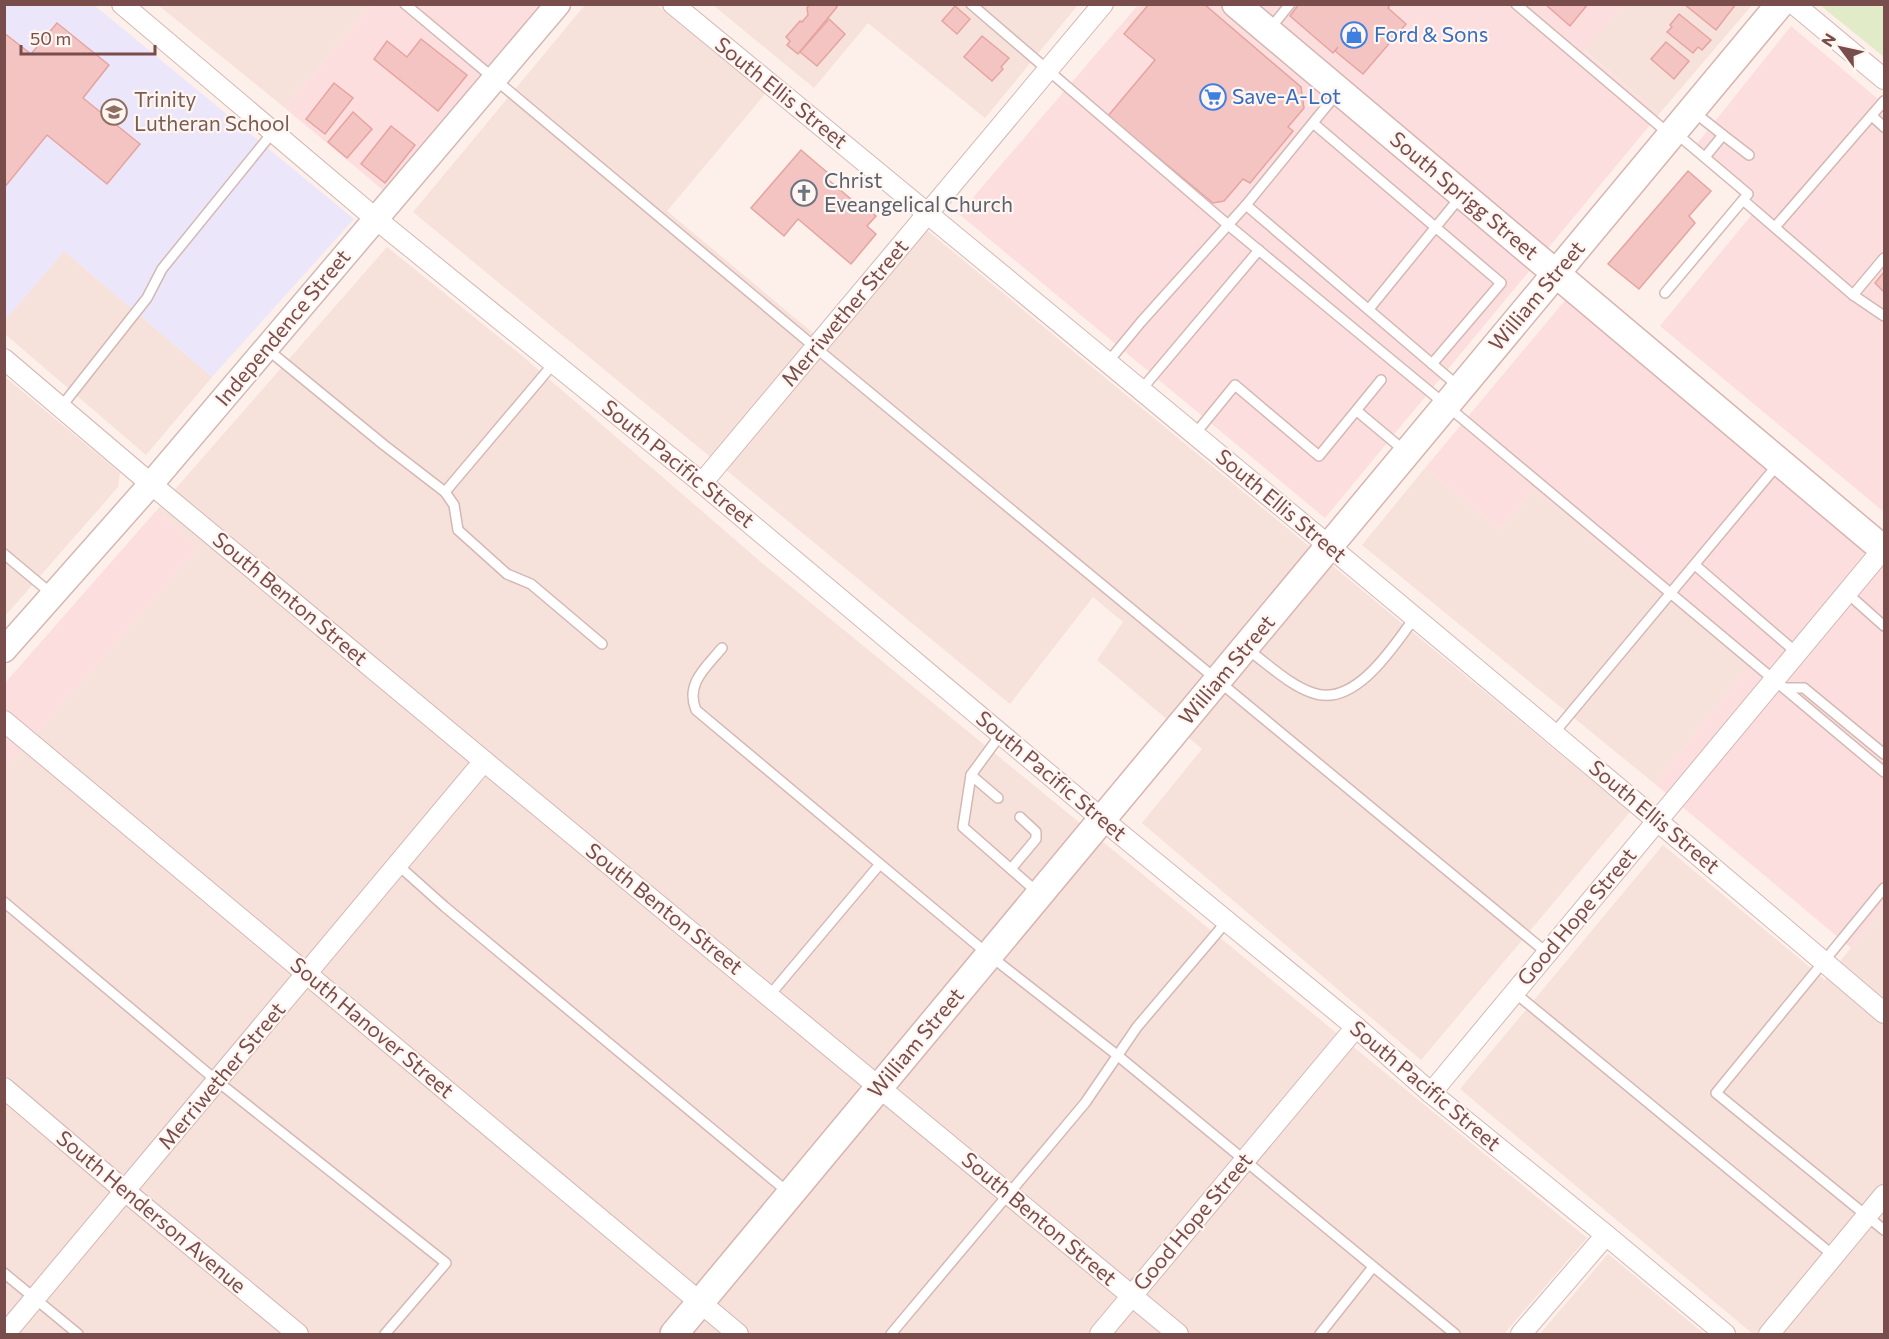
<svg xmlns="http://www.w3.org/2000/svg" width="1889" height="1339" font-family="Commissioner,sans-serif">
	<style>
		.residential { fill: #f7e1db }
		.commercial { fill: #fddedf }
		.education { fill: #ece6fa }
		.green { fill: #e2ebc7 }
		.building { fill: #f3c4c1; stroke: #e6a4a1; stroke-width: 1.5 }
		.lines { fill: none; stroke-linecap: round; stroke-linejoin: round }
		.service-casing { stroke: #d4b8b4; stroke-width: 12 }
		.minor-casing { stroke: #d4b8b4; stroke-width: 22 }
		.tertiary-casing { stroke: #d4b8b4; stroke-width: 27 }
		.secondary-casing { stroke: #d7b5b1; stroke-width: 30 }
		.service { stroke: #fff; stroke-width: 9 }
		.minor { stroke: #fff; stroke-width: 20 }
		.tertiary { stroke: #fff; stroke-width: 24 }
		.secondary { stroke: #fff; stroke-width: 27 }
		.labels { text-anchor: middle; stroke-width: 4.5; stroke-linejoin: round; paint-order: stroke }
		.shop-label { font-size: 21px; fill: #366cbe; stroke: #fff5f1; text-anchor: start }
		.street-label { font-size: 21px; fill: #794d4c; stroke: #fff5f1 }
		.education-label { font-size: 21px; fill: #785e54; stroke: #fff5f1; text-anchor: start }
		.worship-label { font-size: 21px; fill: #5b616d; stroke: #fff5f1; text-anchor: start }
	</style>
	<rect width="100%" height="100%" fill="#fdefea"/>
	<!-- residential -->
	<g class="residential">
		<path d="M158,5h213l-86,103z"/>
		<path d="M585,5h72l108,89 -98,117 146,122 98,-116 719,595 -209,248 -279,-237 60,-74 -105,-89 26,-38 -30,-25 -83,107 -597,-492z"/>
		<path d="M713,5h365l-93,113 -117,-95 -54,65z"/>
		<path d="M1623,5h129l-93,109 -75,-64z"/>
		<path d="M387,247l133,107 242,209 825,675 -83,96h-1499v-565l193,-221 -42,-37z"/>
		<path d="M64,251l148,126 -66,78 -141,-121v-14z"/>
		<path d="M5,377l115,96 -2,14 -113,129z"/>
		<path d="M1425,468l75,61 33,-40 217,177 -95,118 -293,-239z"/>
		<path d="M1663,845l162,135 59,-73v427h-131l-293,-245z"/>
		<path d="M1608,1254l96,80h-164z"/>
	</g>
	<!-- commercial -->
	<g class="commercial">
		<path d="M371,5h168l-155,186 -99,-83z"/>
		<path d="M1138,5h485l-39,46 75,63 -334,404 -366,-304z"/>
		<path d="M1791,26l93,78v408l-224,-186 99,-120 -63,-61z"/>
		<path d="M1567,298l317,264v345l-33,41 -196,-164 95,-118 -217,-177 -33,40 -75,-61z"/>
		<path d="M156,511l42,37 -193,221v-86z"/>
	</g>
	<!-- education -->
	<path class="education" d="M5,5h89l260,214 -142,158 -148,-126 -59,69z"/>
	<!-- green -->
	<path class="green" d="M1820,5h64v52z"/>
	<!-- building -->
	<g class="building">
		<path d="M810,4h24l3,3 -39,47 -11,-9 3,-4 -4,-4 14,-16 2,1 6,-7 -1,-7z"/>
		<path d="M1149,4h55l97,83 3,21 -16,19 5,4 -43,52 -7,-4 -19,22 -11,2 -105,-87 47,-56 -31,-26z"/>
		<path d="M1299,4h92l-3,4 18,16 -43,50 -28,-23 3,-4 -5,6 -43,-37z"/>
		<path d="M1545,4h43l-18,22z"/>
		<path d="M1684,4h52l-20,26z"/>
		<path d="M955,6l15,13 -13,15 -15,-13z"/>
		<path d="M1679,14l32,26 -9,10 -4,-3 -5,6 -26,-21 5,-5 -2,-2z"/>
		<path d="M829,19l16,15 -28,32 -17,-14z"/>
		<path d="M57,23l52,42 -26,33 57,46 -33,40 -60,-49 -43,53v-155l27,21z"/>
		<path d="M982,36l27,22 -8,9 2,2 -11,12 -28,-24z"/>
		<path d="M421,39l46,36 -29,36 -64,-52 13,-18 20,16z"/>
		<path d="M1666,42l23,19 -15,18 -23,-20z"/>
		<path d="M334,83l19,15 -28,36 -19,-15z"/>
		<path d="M353,112l19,17 -25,29 -19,-16z"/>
		<path d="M391,126l24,19 -30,38 -24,-19z"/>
		<path d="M801,150l27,23 -3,4 40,34 2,-3 9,8 -9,10 9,8 -25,30 -53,-45 -14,17 -33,-28z"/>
		<path d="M1688,171l23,20 -22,25 6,7 -56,66 -31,-25z"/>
		<path d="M1884,272v20l-9,-9z"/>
	</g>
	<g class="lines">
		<!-- service casing -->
		<g class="service-casing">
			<g id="service">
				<path d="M405,4l411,344 731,605"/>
				<path d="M971,4l256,220 219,181 438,367"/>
				<path d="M1516,4l152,129"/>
				<path d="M1269,30l21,-26"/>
				<path d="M1694,112l29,23"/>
				<path d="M1872,116l12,11"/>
				<path d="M1313,123l188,160 -69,81"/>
				<path d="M1705,157l18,-22 26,20"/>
				<path d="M1743,200l110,95 31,21"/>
				<path d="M1246,205l212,181"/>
				<path d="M1775,227l109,-126"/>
				<path d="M1665,293l83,-99 -71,-60"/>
				<path d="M1853,295l31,-37"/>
				<path d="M1369,309l92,-113"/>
				<path d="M267,349l117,96 61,47 109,-129"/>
				<path d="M1108,362l33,-40 105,-117 92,-113"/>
				<path d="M1141,390l118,-140"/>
				<path d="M61,407l86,-109 15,-29 111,-137"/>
				<path d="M1357,411l49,41"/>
				<path d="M1195,434l40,-49 84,71 62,-76"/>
				<path d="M445,492l9,13 4,25 49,44 24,10 71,60"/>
				<path d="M4,554l49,41"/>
				<path d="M1695,565l102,88"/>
				<path d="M1847,593l37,33"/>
				<path d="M722,648c-16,19 -37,36 -26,62l184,154"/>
				<path d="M1247,649c21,15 42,36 66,44 42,15 81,-47 102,-76"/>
				<path d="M1784,688h20l80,66"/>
				<path d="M1554,733l225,-270"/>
				<path d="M1001,734l-30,41 -8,52 74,65"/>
				<path d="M971,775l27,23"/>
				<path d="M398,865l47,42 344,286"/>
				<path d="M1011,869l25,-30v-7l-16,-15"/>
				<path d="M1884,888l-168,205 168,137"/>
				<path d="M4,902l213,179 229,182 -61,71"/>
				<path d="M1514,992l320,264"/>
				<path d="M769,996l111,-132 109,91 128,100 338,279"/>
				<path d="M4,1273l74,61"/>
				<path d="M891,1334l194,-231 52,-76 90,-106"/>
				<path d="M1320,1334l53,-67"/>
			</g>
		</g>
		<!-- minor casing -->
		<g class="minor-casing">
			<g id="minor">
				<path d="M122,4l254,215 326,264 400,336 254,208 75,66 175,142 119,99"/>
				<path d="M673,4c406,334 811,668 1211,1009"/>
				<path d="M1794,4l90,75"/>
				<path d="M4,359l147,125 333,277 694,573"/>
				<path d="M702,483l401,-479"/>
				<path d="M4,721l734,613"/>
				<path d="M4,1088l121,103 173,143"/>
				<path d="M1431,1093l453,-545"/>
				<path d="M5,1334l479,-573"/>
				<path d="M1100,1334l256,-307"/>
				<path d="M1521,1334l85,-99"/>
				<path d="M1769,1334l115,-139"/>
			</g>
		</g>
		<!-- tertiary casing -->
		<g class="tertiary-casing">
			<path id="tertiary" d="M4,650l147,-166 407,-480"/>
		</g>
		<!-- secondary casing -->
		<g class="secondary-casing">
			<g id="secondary">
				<path d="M1236,4l648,546"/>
				<path d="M674,1334l1106,-1330"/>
			</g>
		</g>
		<!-- service -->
		<use href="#service" class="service"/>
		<!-- minor -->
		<use href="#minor" class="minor"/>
		<!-- tertiary -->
		<use href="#tertiary" class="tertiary"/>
		<!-- secondary -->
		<use href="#secondary" class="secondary"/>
	</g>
	<!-- icons -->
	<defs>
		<g id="shop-ring" transform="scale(1.35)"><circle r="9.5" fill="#fff5f1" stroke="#3f7fe0" stroke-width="1.5"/><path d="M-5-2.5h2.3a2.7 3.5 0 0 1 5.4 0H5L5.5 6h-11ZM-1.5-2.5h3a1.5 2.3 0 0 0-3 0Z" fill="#3f7fe0"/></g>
		<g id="supermarket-ring" transform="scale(1.35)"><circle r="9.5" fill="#fff5f1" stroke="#3f7fe0" stroke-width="1.5"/><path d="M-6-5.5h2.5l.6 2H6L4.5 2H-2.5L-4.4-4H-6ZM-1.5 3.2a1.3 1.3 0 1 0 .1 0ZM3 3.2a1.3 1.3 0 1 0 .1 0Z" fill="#3f7fe0"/></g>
		<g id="school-ring" transform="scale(1.35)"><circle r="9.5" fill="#fff5f1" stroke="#8d6e63" stroke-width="1.5"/><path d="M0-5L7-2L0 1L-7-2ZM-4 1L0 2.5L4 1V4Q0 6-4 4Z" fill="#8d6e63"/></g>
		<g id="church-ring" transform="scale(1.35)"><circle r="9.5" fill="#fff5f1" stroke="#6b7280" stroke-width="1.5"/><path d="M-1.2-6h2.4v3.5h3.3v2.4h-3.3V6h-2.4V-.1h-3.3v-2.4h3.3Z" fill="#6b7280"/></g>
	</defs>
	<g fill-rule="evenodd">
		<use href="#shop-ring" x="1354" y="35"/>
		<use href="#supermarket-ring" x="1213" y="97"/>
		<use href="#school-ring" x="114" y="112"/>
		<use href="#church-ring" x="804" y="193"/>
	</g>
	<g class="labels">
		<!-- shop labels -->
		<g class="shop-label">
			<text x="1374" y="42">Ford &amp; Sons</text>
			<text x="1232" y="104">Save-A-Lot</text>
		</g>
		<!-- street labels -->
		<g class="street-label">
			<text transform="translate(781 93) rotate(39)" y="7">South Ellis Street</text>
			<text transform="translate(1464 196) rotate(40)" y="7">South Sprigg Street</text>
			<text transform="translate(1537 296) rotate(-50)" y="7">William Street</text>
			<text transform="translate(845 313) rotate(-50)" y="7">Merriwether Street</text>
			<text transform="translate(283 328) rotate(-50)" y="7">Independence Street</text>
			<text transform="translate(678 464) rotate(39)" y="7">South Pacific Street</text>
			<text transform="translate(1281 506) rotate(40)" y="7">South Ellis Street</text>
			<text transform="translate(290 599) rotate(40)" y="7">South Benton Street</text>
			<text transform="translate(1227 670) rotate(-50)" y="7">William Street</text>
			<text transform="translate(1051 776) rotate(40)" y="7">South Pacific Street</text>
			<text transform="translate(1654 817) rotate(40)" y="7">South Ellis Street</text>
			<text transform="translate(664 909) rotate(39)" y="7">South Benton Street</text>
			<text transform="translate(1577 917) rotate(-50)" y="7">Good Hope Street</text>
			<text transform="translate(372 1028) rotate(40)" y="7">South Hanover Street</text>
			<text transform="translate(916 1043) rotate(-50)" y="7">William Street</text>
			<text transform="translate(222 1076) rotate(-50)" y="7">Merriwether Street</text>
			<text transform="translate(1425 1086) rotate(40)" y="7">South Pacific Street</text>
			<text transform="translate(151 1212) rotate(40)" y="7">South Henderson Avenue</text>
			<text transform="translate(1039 1219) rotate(40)" y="7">South Benton Street</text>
			<text transform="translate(1193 1222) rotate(-50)" y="7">Good Hope Street</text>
		</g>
		<!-- education labels -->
		<g class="education-label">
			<text x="134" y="107">Trinity<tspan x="134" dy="24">Lutheran School</tspan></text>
		</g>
		<!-- worship labels -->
		<g class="worship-label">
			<text x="824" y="188">Christ<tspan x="824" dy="24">Eveangelical Church</tspan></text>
		</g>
	</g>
	<!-- border -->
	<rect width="1889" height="1339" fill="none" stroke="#794d4c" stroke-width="12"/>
	<!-- north arrow -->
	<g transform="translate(1841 48) rotate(303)" stroke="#fff5f1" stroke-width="4.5" paint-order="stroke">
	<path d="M0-4.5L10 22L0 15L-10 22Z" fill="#794d4c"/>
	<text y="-9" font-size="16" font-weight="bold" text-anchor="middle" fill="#794d4c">N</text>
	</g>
	<!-- scale -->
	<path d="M21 45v9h134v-9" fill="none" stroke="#794d4c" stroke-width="3"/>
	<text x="30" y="45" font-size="18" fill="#794d4c" stroke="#fff5f1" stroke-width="4.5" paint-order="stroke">50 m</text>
</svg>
